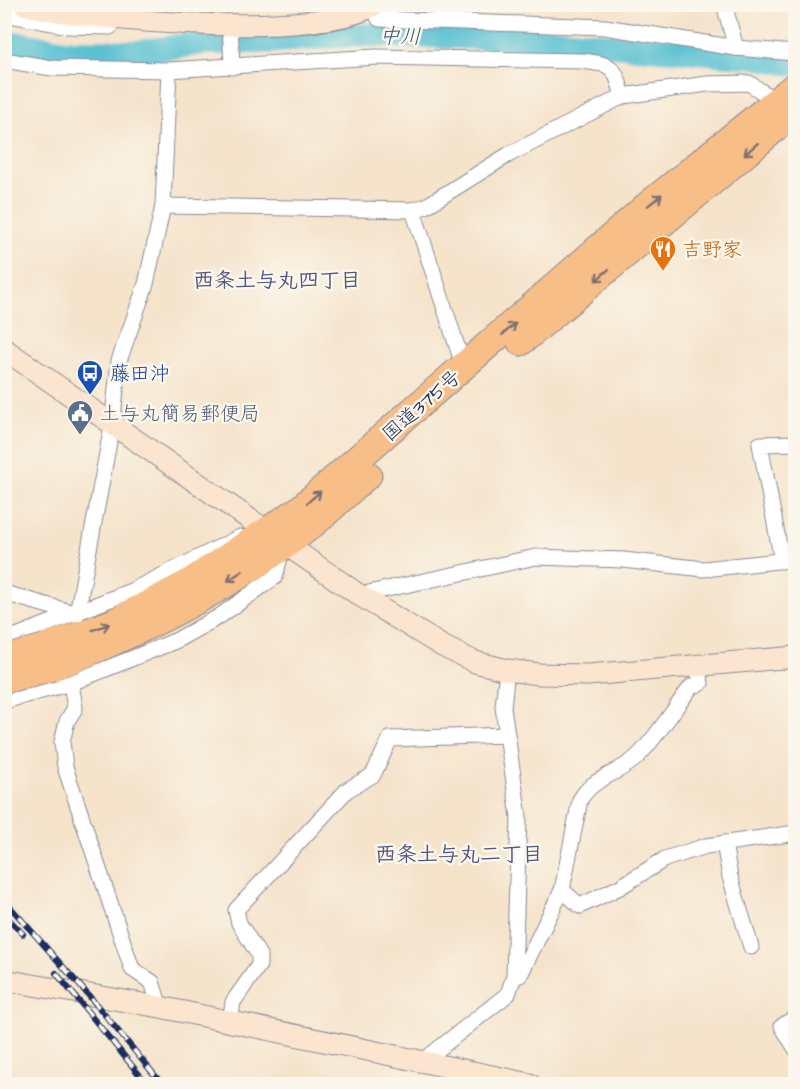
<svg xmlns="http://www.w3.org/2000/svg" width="800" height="1089" font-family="'Architects Daughter','Klee One',sans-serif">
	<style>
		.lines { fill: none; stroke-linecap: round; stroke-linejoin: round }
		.river { stroke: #55bfd0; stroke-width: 24 }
		.street-casing { stroke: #888994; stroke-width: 17 }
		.secondary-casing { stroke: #888994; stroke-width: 23 }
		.highway-casing { stroke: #888994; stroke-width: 29 }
		.street { stroke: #fff; stroke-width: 15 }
		.secondary { stroke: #fce5cf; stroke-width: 21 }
		.highway { stroke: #f7be88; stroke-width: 27 }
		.rail-casing { stroke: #1b2f5e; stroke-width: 6 }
		.rail { stroke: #fbf7ec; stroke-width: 4; stroke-dasharray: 11; stroke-linecap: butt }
		.highway-bridge-casing { stroke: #888994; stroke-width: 29; stroke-linecap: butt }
		.highway-bridge { stroke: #f7be88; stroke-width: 27 }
		.oneway { stroke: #7e6f71 }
		.labels { text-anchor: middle; stroke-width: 5; stroke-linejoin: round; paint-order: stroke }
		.food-label { font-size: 20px; fill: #c56008; stroke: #fbf7ec; text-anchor: start }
		.transit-label { font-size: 20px; fill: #164399; stroke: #fbf7ec; text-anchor: start }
		.street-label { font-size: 20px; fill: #1b2f5e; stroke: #fbf7ec }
		.service-label { font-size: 20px; fill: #4e5e75; stroke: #fbf7ec; text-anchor: start }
		.water-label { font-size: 21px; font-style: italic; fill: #2c5a80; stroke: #fbf7ec }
		.neighbourhood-label { font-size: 21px; font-weight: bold; fill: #525681; stroke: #fbf7ec }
	</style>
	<rect width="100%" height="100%" fill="#fbf7ec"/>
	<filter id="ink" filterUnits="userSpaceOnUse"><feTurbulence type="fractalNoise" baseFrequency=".0167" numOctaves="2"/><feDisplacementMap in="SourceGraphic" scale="12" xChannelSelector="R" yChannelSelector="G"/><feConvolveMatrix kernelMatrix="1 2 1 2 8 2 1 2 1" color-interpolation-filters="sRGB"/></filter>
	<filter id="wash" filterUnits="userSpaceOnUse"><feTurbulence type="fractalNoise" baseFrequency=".008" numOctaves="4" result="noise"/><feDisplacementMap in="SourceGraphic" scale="24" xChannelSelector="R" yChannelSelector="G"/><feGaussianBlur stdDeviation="1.35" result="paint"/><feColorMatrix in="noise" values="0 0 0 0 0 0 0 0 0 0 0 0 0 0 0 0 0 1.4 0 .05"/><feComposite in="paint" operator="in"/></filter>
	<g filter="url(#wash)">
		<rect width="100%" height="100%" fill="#f5e3ca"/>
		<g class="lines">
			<!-- river -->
			<path class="river" d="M4,41l61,10 72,1 66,-9 60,-1 95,-7 187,4 209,18 42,8"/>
		</g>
	</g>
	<g filter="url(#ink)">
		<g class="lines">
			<!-- street casing -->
			<g class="street-casing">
				<g id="street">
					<path d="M724,4l12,44"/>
					<path d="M373,7l6,12 226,8 131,21 58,5"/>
					<path d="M4,14l63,12 43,1 3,-3"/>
					<path d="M230,24l2,43"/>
					<path d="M4,60l48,8 117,2"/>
					<path d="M163,206l6,-136 207,-13 206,4c32,4 32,4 41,35"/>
					<path d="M413,210l13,-4 82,-51 115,-59 84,-12 42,-1 28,19"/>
					<path d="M782,561l-22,-117 36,-1"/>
					<path d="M4,593l73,21"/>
					<path d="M359,595l177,-38 87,3 81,9 92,-10"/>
					<path d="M77,614l35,-188 7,-65 27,-77 17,-78 250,4 51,158"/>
					<path d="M4,641l127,-50 109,-54"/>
					<path d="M71,683l4,25 -8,13 -5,21 3,25 67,202 20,13 8,25"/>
					<path d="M4,701l67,-18 104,-42 45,-25 55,-39 7,-28"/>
					<path d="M724,843l6,34 21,70"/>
					<path d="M562,890l18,16 40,-19 45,-28 41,-13 90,-13"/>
					<path d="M514,976l6,-1 42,-85 18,-90c13,-24 41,-26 59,-45 19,-20 35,-46 52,-68l10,-4 -3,-16"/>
					<path d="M796,1017l-14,9 14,23"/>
					<path d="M230,1022l3,-20 26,-37v-10l-20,-32 -3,-13 111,-120 26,-15 17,-36 117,-4"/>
					<path d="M426,1062l1,-4 81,-64 6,-18 5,-159 -16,-110 4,-37"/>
				</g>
			</g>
			<!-- secondary casing -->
			<g class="secondary-casing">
				<g id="secondary">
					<path d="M24,4c67,18 296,36 352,0"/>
					<path d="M4,349l355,246 83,51 33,16 32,8 32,4 49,1 208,-18"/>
					<path d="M4,980l156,27 370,77"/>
				</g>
			</g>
			<!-- highway casing -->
			<g class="highway-casing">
				<g id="highway">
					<path d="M521,342l275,-231"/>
					<path d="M46,647l66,-24 75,-39 113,-75 348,-304 148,-120"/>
					<path d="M53,667c92,-36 182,-81 260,-143 19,-16 36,-33 55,-49"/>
				</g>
			</g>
			<!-- street -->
			<use href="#street" class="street"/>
			<!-- secondary -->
			<use href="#secondary" class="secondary"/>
			<!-- highway -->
			<use href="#highway" class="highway"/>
			<!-- rail casing -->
			<g class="rail-casing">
				<g id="rail">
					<path d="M4,900l86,97 72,87"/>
					<path d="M4,914l19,20"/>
					<path d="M56,973l91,111"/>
				</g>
			</g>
			<!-- rail -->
			<use href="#rail" class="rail"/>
			<!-- highway-bridge casing -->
			<g class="highway-bridge-casing">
				<g id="highway-bridge">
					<path d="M4,660l42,-13"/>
					<path d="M4,680l49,-13"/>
				</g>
			</g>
			<!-- highway-bridge -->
			<use href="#highway-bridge" class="highway-bridge"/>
		</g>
		<!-- one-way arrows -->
		<defs><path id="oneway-shaft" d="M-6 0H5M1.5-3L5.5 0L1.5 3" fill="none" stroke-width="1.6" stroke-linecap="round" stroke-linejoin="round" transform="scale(1.5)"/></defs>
		<g class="oneway">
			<use href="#oneway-shaft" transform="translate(751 149) rotate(139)"/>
			<use href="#oneway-shaft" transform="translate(655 200) rotate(-39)"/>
			<use href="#oneway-shaft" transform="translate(602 275) rotate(140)"/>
			<use href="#oneway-shaft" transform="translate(509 329) rotate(-41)"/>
			<use href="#oneway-shaft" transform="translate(314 497) rotate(-41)"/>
			<use href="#oneway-shaft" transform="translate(235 576) rotate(147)"/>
			<use href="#oneway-shaft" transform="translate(101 627) rotate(-20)"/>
		</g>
	</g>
	<!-- icons -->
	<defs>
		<g id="restaurant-pin" transform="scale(1.35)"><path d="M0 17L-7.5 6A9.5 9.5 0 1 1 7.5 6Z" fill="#e8710a" stroke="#fbf7ec"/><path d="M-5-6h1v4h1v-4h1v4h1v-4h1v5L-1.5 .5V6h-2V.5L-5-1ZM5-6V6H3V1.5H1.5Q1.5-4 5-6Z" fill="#fff"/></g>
		<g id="bus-pin" transform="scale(1.35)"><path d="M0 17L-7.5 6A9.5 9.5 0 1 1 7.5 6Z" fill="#1a4fb4" stroke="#fbf7ec"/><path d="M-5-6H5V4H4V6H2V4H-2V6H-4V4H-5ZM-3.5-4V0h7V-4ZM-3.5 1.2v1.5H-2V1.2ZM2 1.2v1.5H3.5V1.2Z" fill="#fff"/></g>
		<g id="civic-pin" transform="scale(1.35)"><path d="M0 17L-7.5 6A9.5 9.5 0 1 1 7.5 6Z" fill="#5c6f8a" stroke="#fbf7ec"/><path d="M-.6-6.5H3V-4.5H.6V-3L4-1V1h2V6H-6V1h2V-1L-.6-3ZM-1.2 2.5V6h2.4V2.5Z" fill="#fff"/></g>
	</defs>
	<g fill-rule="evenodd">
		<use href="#restaurant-pin" x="663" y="249"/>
		<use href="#bus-pin" x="90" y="373"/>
		<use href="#civic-pin" x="80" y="413"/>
	</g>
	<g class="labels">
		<!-- food labels -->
		<g class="food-label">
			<text x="682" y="256">吉野家</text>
		</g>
		<!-- transit labels -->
		<g class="transit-label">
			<text x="110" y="380">藤田沖</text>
		</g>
		<!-- street labels -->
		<g class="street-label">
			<text transform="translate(421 405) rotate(-41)" y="7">国道375号</text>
		</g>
		<!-- service labels -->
		<g class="service-label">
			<text x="100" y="420">土与丸簡易郵便局</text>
		</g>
		<!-- water labels -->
		<g class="water-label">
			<text transform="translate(400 36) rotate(1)" y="7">中川</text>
		</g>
		<!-- neighbourhood labels -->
		<g class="neighbourhood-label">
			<text x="277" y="287">西条土与丸四丁目</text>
			<text x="459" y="861">西条土与丸二丁目</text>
		</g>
	</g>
	<!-- margin -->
	<rect width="800" height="1089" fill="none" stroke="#fbf7ec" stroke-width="24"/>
</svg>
